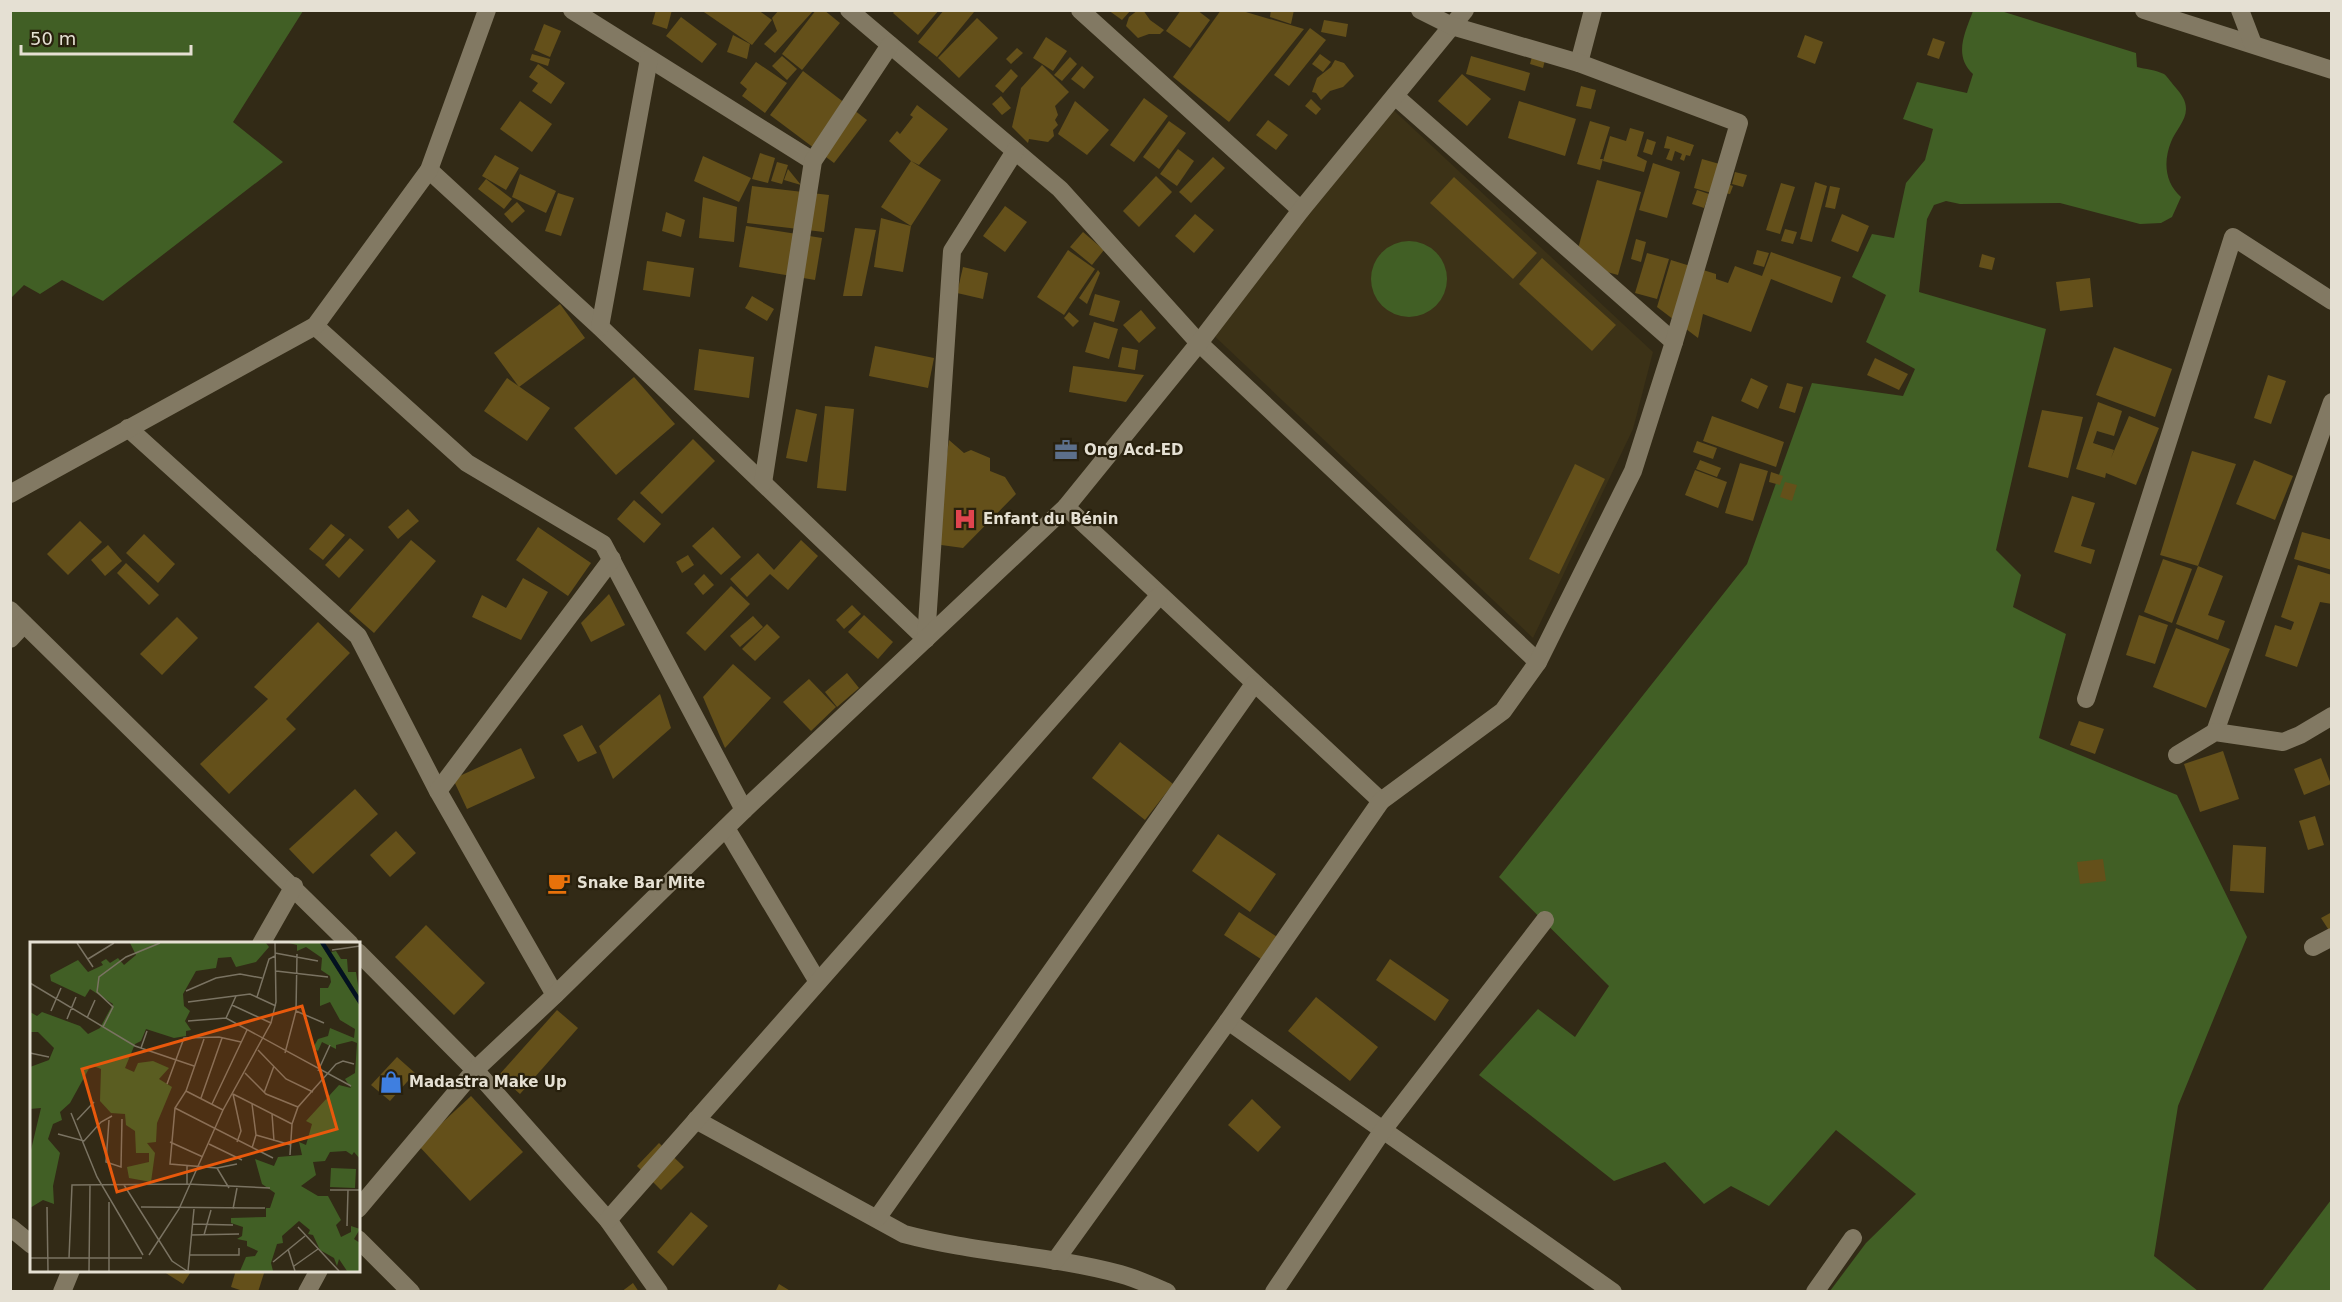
<svg xmlns="http://www.w3.org/2000/svg" width="2342" height="1302" font-family="'DejaVu Sans',sans-serif">
	<style>
		.built { fill: #3c3217 }
		.green { fill: #415f25 }
		.building { fill: #64501a }
		.lines { fill: none; stroke-linecap: round; stroke-linejoin: round }
		.minor { stroke: #827963; stroke-width: 18 }
		.labels { text-anchor: middle; stroke-width: 4.5; stroke-linejoin: round; paint-order: stroke }
		.poi-label { font-size: 15px; font-weight: bold; fill: #e5e0d3; stroke: #28200d; text-anchor: start }
		.inset-road { fill: none; stroke: #7a7362; stroke-width: 1.5 }
		.view { fill: #e8590c; fill-opacity: 0.15; stroke: #e8590c; stroke-width: 3 }
		.inset-edge { fill: none; stroke: #e5e0d3; stroke-width: 3 }
	</style>
	<rect width="100%" height="100%" fill="#322a16"/>
	<!-- built -->
	<path class="built" d="M1388,105l265,247 -20,77 -100,209 -326,-309z"/>
	<!-- green -->
	<g class="green">
		<path d="M11,10l292,1 -70,111 50,40 -180,139 -41,-21 -22,14 -16,-9 -13,13z"/>
		<path d="M1973,11h28l135,42 1,14c8,2 19,3 27,7 4,3 8,10 12,14 5,6 10,12 10,21 0,12 -11,22 -15,33 -8,20 -6,41 10,55l-9,20 -11,6 -21,1 -80,-21 -100,1 -14,-3 -12,4 -7,14 -8,73 127,37 -50,221 25,25 -8,32 53,27 -27,104 138,57 70,142 -69,169 -24,150 44,35h-368l36,-48 50,-49 -80,-64 -67,76 -38,-20 -27,18 -39,-42 -51,19 -135,-106 59,-66 37,28 34,-51 -110,-109 248,-313 65,-181 91,13 12,-27 -49,-27 20,-47 -34,-18 20,-43 22,4 12,-55 19,-23 8,-31 -30,-10 14,-37 50,11 6,-19c-20,-19 -8,-41 0,-63z"/>
		<circle cx="1409" cy="279" r="38"/>
		<path d="M2331,1200v91h-69z"/>
	</g>
	<!-- building -->
	<g class="building">
		<path d="M656,10h16l-5,19 -15,-5z"/>
		<path d="M701,10h57l14,10 -20,25z"/>
		<path d="M779,10h35l-39,43 -11,-9 13,-13 -5,-13z"/>
		<path d="M816,10h8l16,13 -38,47 -20,-16z"/>
		<path d="M896,10h43l-21,25 -25,-22z"/>
		<path d="M944,10l30,2 -37,45 -19,-15z"/>
		<path d="M1108,10h23l-9,10z"/>
		<path d="M1138,10h5l7,10 14,10 -4,4h-11l-11,4 -12,-12 3,-9z"/>
		<path d="M1181,10h16l13,10 -20,28 -24,-17z"/>
		<path d="M1221,10h18l65,19 -75,93 -56,-45z"/>
		<path d="M1271,10h23l-3,14 -21,-7z"/>
		<path d="M681,17l36,27 -15,19 -36,-27z"/>
		<path d="M977,18l21,20 -39,40 -21,-20z"/>
		<path d="M1324,20l24,4 -2,13 -25,-5z"/>
		<path d="M544,24l17,7 -11,26 -16,-7z"/>
		<path d="M1310,28l16,12 -37,46 -15,-11z"/>
		<path d="M733,35l17,9 -3,15 -20,-7z"/>
		<path d="M1805,35l18,7 -8,22 -18,-7z"/>
		<path d="M1046,37l21,14 -14,20 -20,-13z"/>
		<path d="M1933,38l12,4 -6,17 -12,-4z"/>
		<path d="M1017,48l6,5 -12,11 -5,-5z"/>
		<path d="M1533,53l13,3 -3,12 -13,-4z"/>
		<path d="M532,54l18,5 -2,7 -18,-6z"/>
		<path d="M1320,54l11,8 -8,10 -11,-8z"/>
		<path d="M782,56l15,13 -10,11 -15,-14z"/>
		<path d="M1471,56l59,17 -5,18 -59,-17z"/>
		<path d="M1070,57l7,7 -15,17 -8,-6z"/>
		<path d="M1335,60l9,3 10,13 -11,11 -13,4 -9,9 -5,-7 -4,-1 5,-14 14,-11z"/>
		<path d="M756,62l31,21 -22,30 -23,-17 5,-7 -7,-6z"/>
		<path d="M538,64l27,19 -14,21 -19,-13 6,-8 -9,-6z"/>
		<path d="M1042,65l27,27 -14,14 3,9 -3,5 3,5 -5,5 1,6 -6,6 -19,-3 -1,4 -16,-16 9,-39z"/>
		<path d="M1082,66l12,11 -10,12 -13,-10z"/>
		<path d="M1011,69l7,7 -15,17 -8,-7z"/>
		<path d="M803,71l64,49 -33,43 -64,-48z"/>
		<path d="M1462,74l29,25 -24,27 -29,-25z"/>
		<path d="M1581,86l15,4 -5,19 -15,-3z"/>
		<path d="M1001,96l10,12 -9,7 -10,-11z"/>
		<path d="M1144,98l24,18 -34,46 -24,-17z"/>
		<path d="M1311,99l10,10 -5,6 -11,-9z"/>
		<path d="M520,101l32,23 -20,28 -32,-23z"/>
		<path d="M1075,101l34,29 -22,25 -29,-21z"/>
		<path d="M1519,101l57,18 -11,37 -57,-18z"/>
		<path d="M917,105l31,24 -29,36 -8,-4 30,19 -30,46 -30,-19 30,-46 -22,-20 8,-10 3,3 13,-17 -3,-2z"/>
		<path d="M1268,120l20,15 -12,15 -20,-15z"/>
		<path d="M1169,121l17,12 -27,36 -16,-12z"/>
		<path d="M1590,121l20,6 -10,32h3l-3,11 -23,-6z"/>
		<path d="M1630,128l14,4 -7,24 10,5 -3,11 -41,-11 7,-25 16,5z"/>
		<path d="M1667,136l27,9 -4,11 -4,-1 -2,6 -4,-2 2,-5 -7,-3 -3,10 -6,-2 4,-10 -6,-1z"/>
		<path d="M1647,139l9,3 -4,13 -9,-3z"/>
		<path d="M1178,149l16,12 -17,25 -17,-12z"/>
		<path d="M760,153l15,5 -7,25 -16,-4z"/>
		<path d="M495,155l24,13 -13,22 -24,-14z"/>
		<path d="M703,156l48,22 -12,24 -45,-21z"/>
		<path d="M1213,157l12,11 -34,35 -12,-11z"/>
		<path d="M1702,159l28,8 -4,14 5,2 -1,2 3,1 -3,8 -7,-1 -1,3 -28,-8z"/>
		<path d="M777,162l11,3 -6,19 -11,-3z"/>
		<path d="M1653,163l27,9 -13,46 -28,-8z"/>
		<path d="M788,169l13,16 -17,-5z"/>
		<path d="M1735,172l12,3 -4,12 -11,-3z"/>
		<path d="M520,174l36,17 -10,22 -34,-16z"/>
		<path d="M1156,176l16,16 -33,35 -16,-16z"/>
		<path d="M1454,177l83,76 -24,26 -83,-76z"/>
		<path d="M486,179l26,20 -8,10 -26,-20z"/>
		<path d="M1597,180l44,12 -23,83 -44,-12z"/>
		<path d="M1815,182l12,4 -15,56 -12,-3z"/>
		<path d="M1781,183l14,4 -15,47 -14,-4z"/>
		<path d="M752,186l77,9 -5,37 -77,-9z"/>
		<path d="M1830,186l10,2 -5,21 -10,-2z"/>
		<path d="M1697,190l12,4 -5,14 -12,-4z"/>
		<path d="M558,193l16,5 -13,38 -16,-5z"/>
		<path d="M703,197l34,10 -3,35 -35,-4z"/>
		<path d="M517,202l8,9 -13,12 -8,-9z"/>
		<path d="M1005,206l22,16 -22,30 -22,-16z"/>
		<path d="M666,212l19,8 -4,17 -19,-6z"/>
		<path d="M1195,214l19,16 -20,23 -19,-17z"/>
		<path d="M1842,214l27,12 -11,26 -27,-11z"/>
		<path d="M881,218l30,8 -8,46 -29,-5z"/>
		<path d="M746,226l76,12 -7,42 -76,-13z"/>
		<path d="M855,228l21,2 -14,66h-19z"/>
		<path d="M1785,229l12,3 -4,12 -12,-3z"/>
		<path d="M1083,232l21,18 -12,15 -22,-18z"/>
		<path d="M1636,239l10,3 -5,20 -10,-3z"/>
		<path d="M1068,250l27,19 -31,46 -27,-18z"/>
		<path d="M1757,250l12,3 -5,14 -11,-3z"/>
		<path d="M1771,252l70,25 -9,26 -61,-24 -20,53 -48,-18 -5,24 -41,-31 14,-47 45,14v5l12,4 7,-17 27,10z"/>
		<path d="M1647,253l22,6 -12,40 -22,-6z"/>
		<path d="M1982,254l13,4 -3,12 -13,-3z"/>
		<path d="M1542,258l74,67 -24,26 -73,-67z"/>
		<path d="M647,261l47,7 -4,29 -47,-7z"/>
		<path d="M963,267l25,6 -5,26 -26,-6z"/>
		<path d="M1098,270l2,3 -13,31 -8,-6z"/>
		<path d="M2090,278l3,29 -33,4 -4,-29z"/>
		<path d="M1095,294l25,7 -6,21 -25,-7z"/>
		<path d="M752,296l22,13 -7,12 -22,-13z"/>
		<path d="M560,304l25,34 -66,49 -25,-34z"/>
		<path d="M1141,310l15,18 -17,15 -16,-18z"/>
		<path d="M1069,312l10,9 -6,6 -9,-9z"/>
		<path d="M1094,322l24,7 -9,30 -24,-7z"/>
		<path d="M875,346l59,12 -6,30 -59,-12z"/>
		<path d="M1122,347l16,3 -3,20 -17,-3z"/>
		<path d="M2114,347l58,22 -17,48 -59,-22z"/>
		<path d="M699,349l55,8 -5,41 -55,-8z"/>
		<path d="M1875,358l33,16 -9,16 -32,-15z"/>
		<path d="M1073,366l71,9 -18,27 -57,-10z"/>
		<path d="M2268,375l18,6 -15,43 -17,-6z"/>
		<path d="M634,377l41,47 -59,51 -42,-47z"/>
		<path d="M507,378l43,30 -23,33 -43,-30z"/>
		<path d="M1751,378l17,8 -10,23 -17,-8z"/>
		<path d="M1787,383l16,4 -8,26 -16,-5z"/>
		<path d="M2098,402l24,9 -8,25 -17,-5 -4,12 21,7 -3,8 18,-42 30,12 -23,57 -30,-12 -1,5 -29,-9z"/>
		<path d="M825,406l29,3 -8,82 -29,-3z"/>
		<path d="M796,409l21,5 -10,48 -21,-4z"/>
		<path d="M2042,410l41,7 -15,61 -40,-11z"/>
		<path d="M1712,416l72,26 -8,25 -73,-26z"/>
		<path d="M693,439l22,22 -53,53 -22,-21z"/>
		<path d="M949,440l15,13 7,-3 19,8v13l15,6 11,17 -53,54 -29,-4z"/>
		<path d="M1697,441l20,7 -4,11 -20,-7z"/>
		<path d="M2192,451l44,13 -38,102 -38,-11z"/>
		<path d="M1700,460l21,8 -4,9 -21,-8z"/>
		<path d="M2254,460l39,16 -18,44 -39,-16z"/>
		<path d="M1740,463l28,8 -15,50 -28,-8z"/>
		<path d="M1575,464l30,15 -46,95 -30,-15z"/>
		<path d="M1695,470l32,12 -9,26 -33,-13z"/>
		<path d="M1771,472l12,4 -3,9 -11,-3z"/>
		<path d="M1785,482l12,3 -5,16 -12,-4z"/>
		<path d="M2072,496l23,7 -14,43 14,4 -4,14 -37,-12z"/>
		<path d="M634,500l27,24 -17,19 -27,-24z"/>
		<path d="M408,509l11,12 -21,18 -10,-12z"/>
		<path d="M80,521l22,21 -34,33 -21,-21z"/>
		<path d="M331,524l14,11 -22,25 -14,-11z"/>
		<path d="M538,527l53,36 -23,33 -52,-36z"/>
		<path d="M713,527l28,30 -20,18 -29,-29z"/>
		<path d="M2302,532l30,8v30l-38,-11z"/>
		<path d="M144,534l31,30 -17,19 -32,-30z"/>
		<path d="M350,538l14,12 -25,28 -14,-13z"/>
		<path d="M411,540l25,21 -62,72 -25,-22z"/>
		<path d="M801,540l17,16 -30,34 -18,-16 -23,23 -17,-18 28,-26 16,17z"/>
		<path d="M108,545l14,16 -17,15 -14,-16z"/>
		<path d="M688,555l6,10 -12,8 -6,-11z"/>
		<path d="M2163,559l29,10 -20,54 -28,-11z"/>
		<path d="M126,563l33,32 -10,10 -32,-32z"/>
		<path d="M2298,565l34,10v29l-12,-2 -23,65 -32,-11 10,-31 16,5 3,-8 -13,-5z"/>
		<path d="M2198,566l25,10 -15,39 17,6 -7,19 -42,-16z"/>
		<path d="M704,574l10,11 -11,10 -9,-11z"/>
		<path d="M523,578l25,14 -27,48 -49,-23 10,-22 24,13z"/>
		<path d="M731,586l19,18 -45,47 -19,-18z"/>
		<path d="M609,594l16,31 -34,17 -10,-19z"/>
		<path d="M852,605l9,9 -17,15 -8,-9z"/>
		<path d="M864,615l29,27 -15,17 -30,-27z"/>
		<path d="M2139,615l29,10 -13,39 -29,-9z"/>
		<path d="M753,616l10,11 -23,20 -10,-11z"/>
		<path d="M177,617l21,21 -36,37 -22,-21z"/>
		<path d="M318,622l32,31 -64,66 10,10 -67,65 -29,-30 68,-65 -14,-12z"/>
		<path d="M767,624l13,13 -25,24 -13,-12z"/>
		<path d="M2176,628l54,21 -24,59 -53,-21z"/>
		<path d="M733,664l38,34 -46,50 -22,-51z"/>
		<path d="M847,673l12,15 -22,19 -12,-15z"/>
		<path d="M809,679l27,28 -25,24 -28,-29z"/>
		<path d="M660,694l11,34 -58,51 -14,-33z"/>
		<path d="M2079,721l25,8 -9,25 -25,-9z"/>
		<path d="M582,725l15,28 -19,9 -15,-27z"/>
		<path d="M1120,742l53,42 -28,36 -53,-42z"/>
		<path d="M521,748l14,30 -68,31 -14,-30z"/>
		<path d="M2223,751l16,48 -39,13 -16,-48z"/>
		<path d="M2321,758l10,26 -27,11 -10,-26z"/>
		<path d="M355,789l23,25 -65,60 -24,-25z"/>
		<path d="M2315,816l9,29 -16,5 -9,-29z"/>
		<path d="M396,831l20,22 -26,24 -20,-22z"/>
		<path d="M1218,834l58,40 -26,38 -58,-41z"/>
		<path d="M2233,845l33,2 -2,46 -34,-2z"/>
		<path d="M2103,859l3,22 -26,3 -3,-22z"/>
		<path d="M1239,912l49,32 -15,23 -49,-32z"/>
		<path d="M2332,912v23l-11,-17z"/>
		<path d="M426,925l59,58 -31,32 -59,-58z"/>
		<path d="M1390,959l59,41 -14,21 -59,-41z"/>
		<path d="M1316,997l62,50 -28,34 -62,-50z"/>
		<path d="M557,1010l21,18 -58,66 -21,-19z"/>
		<path d="M397,1057l18,16 -25,28 -19,-16z"/>
		<path d="M471,1096l52,56 -53,49 -52,-56z"/>
		<path d="M1252,1099l29,28 -23,25 -30,-27z"/>
		<path d="M659,1143l25,24 -23,23 -24,-24z"/>
		<path d="M691,1212l17,14 -35,40 -16,-14z"/>
		<path d="M161,1270h31l-9,14z"/>
		<path d="M236,1270h29l-7,22h-12l-15,-5z"/>
		<path d="M633,1283l6,9h-18z"/>
		<path d="M779,1284l13,8h-17z"/>
	</g>
	<g class="lines">
		<!-- minor -->
		<g class="minor">
			<path d="M572,10l241,151"/>
			<path d="M849,10l211,179 139,154 339,319"/>
			<path d="M1080,10l221,200"/>
			<path d="M2144,10l188,60"/>
			<path d="M2240,10l13,34"/>
			<path d="M1579,63l14,-53"/>
			<path d="M1395,96l279,246"/>
			<path d="M429,170l171,157 326,312"/>
			<path d="M315,326l152,137 136,81 141,266"/>
			<path d="M600,327l49,-268"/>
			<path d="M128,428l230,208 80,155 117,204"/>
			<path d="M763,483l50,-322 77,-116"/>
			<path d="M10,494l305,-168 114,-156 58,-160"/>
			<path d="M1066,507l315,294"/>
			<path d="M10,610l340,334"/>
			<path d="M10,639l14,-15"/>
			<path d="M926,639l26,-388 63,-100"/>
			<path d="M2086,699l147,-462 99,64"/>
			<path d="M2215,732l117,-330"/>
			<path d="M2177,755l38,-23 68,10 17,-7 32,-19"/>
			<path d="M438,791l174,-232"/>
			<path d="M726,828l92,154"/>
			<path d="M261,944l33,-58"/>
			<path d="M2313,947l19,-10"/>
			<path d="M358,952l117,118 133,150 51,72"/>
			<path d="M1228,1021l385,271"/>
			<path d="M696,1120l208,114c71,19 145,21 216,40 16,4 32,12 47,18"/>
			<path d="M358,1209l117,-139 80,-75 189,-185 322,-303 133,-164 102,-133 164,-200"/>
			<path d="M878,1217l376,-533"/>
			<path d="M608,1220l551,-624"/>
			<path d="M10,1227l22,18"/>
			<path d="M358,1239l53,53"/>
			<path d="M1055,1261l173,-240 153,-220 122,-90 35,-49 95,-191 41,-129 65,-219 -160,-60 -127,-37 -32,-16"/>
			<path d="M62,1292l9,-22"/>
			<path d="M307,1292l12,-22"/>
			<path d="M1274,1292l109,-162 162,-210"/>
			<path d="M1815,1292l38,-54"/>
		</g>
	</g>
	<!-- icons -->
	<defs>
		<g id="office-bare" transform="scale(1.8)"><path d="M-6-3h4V-5.5h4V-3h4V5H-6ZM-1-4.5V-3h2v-1.5ZM-6 0V1H6V0Z" fill="#5c6f8a" stroke="#28200d" stroke-width="2.5" paint-order="stroke"/></g>
		<g id="hospital-bare" transform="scale(1.8)"><path d="M-5-5h3v3.5h4V-5h3V5h-3V1.5h-4V5h-3Z" fill="#e0444e" stroke="#28200d" stroke-width="2.5" paint-order="stroke"/></g>
		<g id="cafe-bare" transform="scale(1.8)"><path d="M-5.5-4.5H6V0H3Q3 3.5 0 3.5H-2.5Q-5.5 3.5-5.5 0ZM3-3.2v2h1.7v-2ZM-6 4.5H4V6H-6Z" fill="#e8710a" stroke="#28200d" stroke-width="2.5" paint-order="stroke"/></g>
		<g id="shop-bare" transform="scale(1.8)"><path d="M-5-2.5h2.3a2.7 3.5 0 0 1 5.4 0H5L5.5 6h-11ZM-1.5-2.5h3a1.5 2.3 0 0 0-3 0Z" fill="#3f7fe0" stroke="#28200d" stroke-width="2.5" paint-order="stroke"/></g>
	</defs>
	<g fill-rule="evenodd">
		<use href="#office-bare" x="1066" y="450"/>
		<use href="#hospital-bare" x="965" y="519"/>
		<use href="#cafe-bare" x="559" y="883"/>
		<use href="#shop-bare" x="391" y="1082"/>
	</g>
	<g class="labels">
		<!-- poi labels -->
		<g class="poi-label">
			<text x="1084" y="455">Ong Acd-ED</text>
			<text x="983" y="524">Enfant du Bénin</text>
			<text x="577" y="888">Snake Bar Mite</text>
			<text x="409" y="1087">Madastra Make Up</text>
		</g>
	</g>
	<!-- overview -->
	<g transform="translate(30 942)">
		<rect width="330" height="330" fill="#322a16"/>
		<path d="M100,1h136l3,4 -13,15 -20,5 -5,-10 -13,1 -2,10 -20,3 -13,23 1,12 6,5 -5,10 6,9 -5,1v5l-12,2 -28,-9 -5,12 -6,3 -10,24 9,4 4,-9 15,-2 16,7 -10,11 13,8 -15,36 -1,19 -9,1 8,10 -4,29 -22,-4 -2,-11 22,-5v-9h-13l-1,-22 -9,-6 -1,-11 -14,-1 -11,-12 1,-32 -10,-4 -21,38 -10,9 2,8 -9,4 -5,15 12,14 -7,33 1,18 -11,-4 -13,8v-54l11,-46 -11,1v-42l19,-7 5,-12 -16,-16h-8v-20l7,4 5,-4 38,14 8,8 12,-6 13,-24 -23,-15 -5,8 -34,-16 -1,-6 28,-15 10,12 15,-7 -2,-3 5,-3 4,4 8,-5 6,7 12,-10zM259,1h31l40,63v153l-6,-7 -2,3 -6,-4 -16,1 -5,9 -12,1 3,13 -15,11 17,10h10l13,24 -5,5 5,12 10,-5v-6l9,3 -6,10 6,4v28h-13l-8,-12 -2,7 -3,-8 -14,-8 -7,-15 -5,-1 2,-4 -11,-9 -17,15 1,7 -6,1 -6,19 2,8h-33l6,-14 9,-1 3,-5 -11,-5v-5l-10,-2 5,-3 1,-9 -12,-4v-5l35,-1v-9h4l5,-15 -13,-9 -7,-25 19,7 4,-9 24,-2 -3,-13 7,3 6,-21 -6,-3 33,-36 12,3 -6,-9 10,-6 2,-30 -5,-2 -16,4v4l-14,-7 -4,9 -5,-3 5,-9 10,-3 2,-8 24,10 1,-9 -15,-9 -10,-18 -10,4v-18h8l3,-6 -1,-6 -9,-6 1,-12 -16,-11 -9,4v-6zM306,9l5,8h6l1,13h8l4,26 -29,-46zM301,226l25,1 -1,19 -25,-1z" fill="#415f25"/>
		<path d="M290,1h5l6,9 29,46v8z" fill="#021120"/>
		<path class="inset-road" d="M47,1l16,24M302,8l28,-4M245,11l43,8M58,17l26,-16M246,29l52,6M0,41l105,63 59,20M156,49l30,-13 24,-4 22,4M227,55l12,-38 6,-3M158,60l62,-8 26,12M202,63l39,18M21,69l10,-23M266,69l28,12M57,76l8,-18M196,76l10,-22M37,77l9,-22M158,79l38,-3 125,68M73,85l10,-20 -16,-15 2,-15 27,-20 34,-14M174,97l-18,52 -11,17 -5,56 47,4 12,20M111,106l6,-17M228,108l28,29 27,13M0,111l19,4M255,111l11,-42 1,-57M288,129l12,-26M215,131l21,21 32,13M137,142l17,-46 35,-1 22,5M156,149l37,19M234,151l10,-27M203,152l59,30M203,152l8,37 -4,11M171,156l21,-60M182,162l35,-74M145,166l98,50M41,171l26,64 46,78M242,172l2,27M47,178l17,-18M79,178l-3,42 15,5 1,-48M28,192l26,7 17,-19 11,-6M226,193l35,10M140,200l33,15M179,202l33,16M222,206l4,-13 -4,-31M260,213l2,-31 6,-17 38,-43 7,-3 11,3M157,223v19M187,226l20,-4M94,243l48,76 15,10M300,248h30M17,265l1,64M111,265l124,1M203,267l4,-21M162,282l41,1M317,284l1,-36M268,285l41,44M161,293l48,-1M174,293l7,-25M258,307l7,22M119,313l30,-46 44,-99 48,-87 5,-21 -1,-59M160,313h49v-7M0,316h112M39,316l3,-73 115,-1 83,4M243,320l32,-26M264,324l24,-17M59,329l1,-86M79,329v-69M158,329l6,-62"/>
		<path class="view" d="M272,64l35,123 -220,63 -35,-123z"/>
		<rect width="330" height="330" class="inset-edge"/>
	</g>
	<!-- border -->
	<rect width="2342" height="1302" fill="none" stroke="#e5e0d3" stroke-width="24"/>
	<!-- scale -->
	<path d="M21 45v9h170v-9" fill="none" stroke="#e5e0d3" stroke-width="3"/>
	<text x="30" y="45" font-size="18" fill="#e5e0d3" stroke="#28200d" stroke-width="4.5" paint-order="stroke">50 m</text>
</svg>
